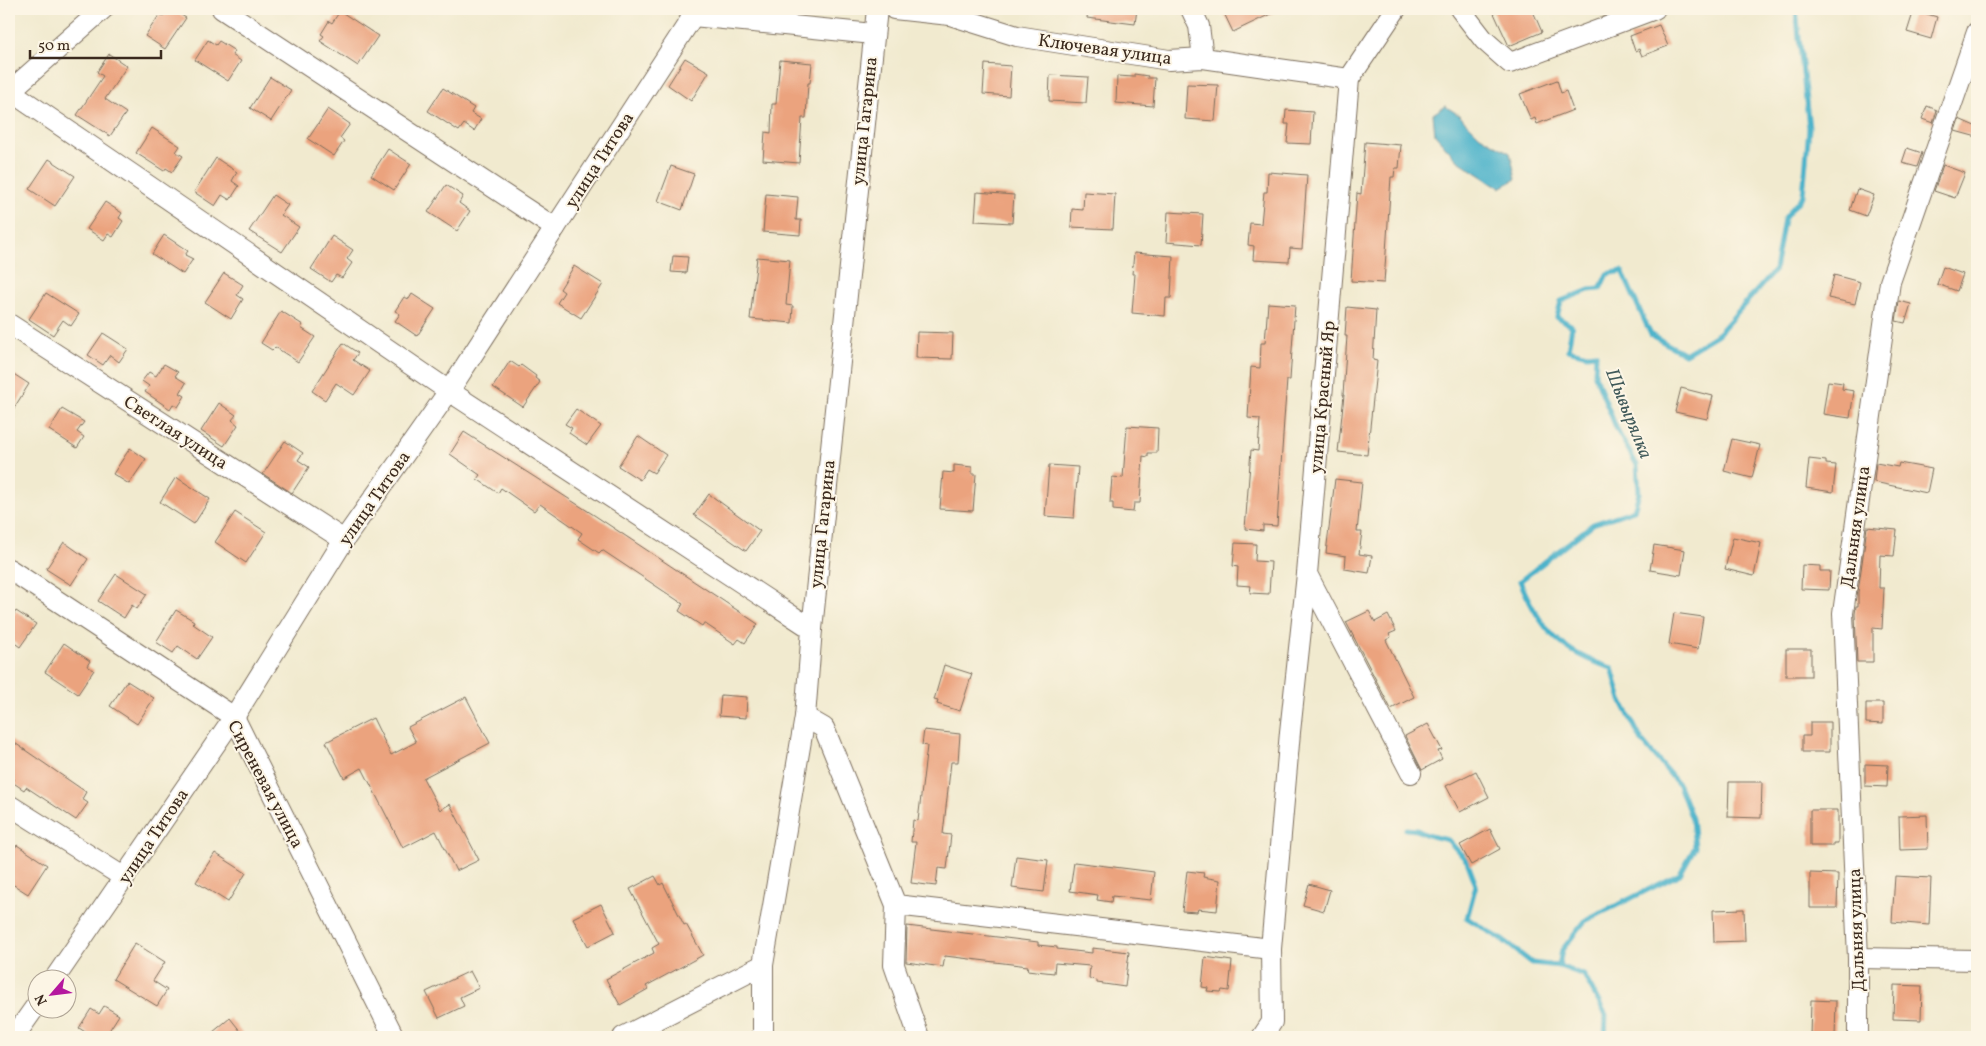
<svg xmlns="http://www.w3.org/2000/svg" width="1986" height="1046" font-family="Vollkorn,serif">
	<style>
		.water { fill: #4bb2ca; stroke: #436e74 }
		.lines { fill: none; stroke-linecap: round; stroke-linejoin: round }
		.stream { stroke: #4bb2ca; stroke-width: 5 }
		.building { fill: #eba37e }
		.street-casing { stroke: #7b6d5c; stroke-width: 22 }
		.street { stroke: #fff; stroke-width: 20 }
		.labels { text-anchor: middle; stroke-width: 4; stroke-linejoin: round; paint-order: stroke }
		.street-label { font-size: 18px; fill: #3b2a1e; stroke: #fcf5e5 }
		.water-label { font-size: 19px; font-style: italic; fill: #415a5a; stroke: #fcf5e5 }
	</style>
	<rect width="100%" height="100%" fill="#fcf5e5"/>
	<filter id="ink" filterUnits="userSpaceOnUse"><feTurbulence type="fractalNoise" baseFrequency=".02" numOctaves="2"/><feDisplacementMap in="SourceGraphic" scale="10" xChannelSelector="R" yChannelSelector="G"/><feConvolveMatrix kernelMatrix="1 2 1 2 8 2 1 2 1" color-interpolation-filters="sRGB"/></filter>
	<filter id="wash" filterUnits="userSpaceOnUse"><feTurbulence type="fractalNoise" baseFrequency=".0096" numOctaves="4" result="noise"/><feDisplacementMap in="SourceGraphic" scale="20" xChannelSelector="R" yChannelSelector="G"/><feGaussianBlur stdDeviation="1.12" result="paint"/><feColorMatrix in="noise" values="0 0 0 0 0 0 0 0 0 0 0 0 0 0 0 0 0 1.4 0 .05"/><feComposite in="paint" operator="in"/></filter>
	<g filter="url(#wash)">
		<rect width="100%" height="100%" fill="#f1eacf"/>
		<!-- water -->
		<path class="water" d="M1445,106l14,9 21,21 30,17 6,26 -16,9 -43,-28 -22,-25 -2,-21z"/>
		<g class="lines">
			<!-- stream -->
			<g class="stream">
				<path d="M1406,829l11,1 10,5 21,5 19,21 9,24 -9,33 37,23 28,22 27,3"/>
				<path d="M1605,1037l1,-22 -22,-40 -25,-9 3,-16 23,-29 95,-47 15,-27 -3,-28 -13,-34 -37,-44 -21,-41 -9,-32c-51,-15 -72,-39 -92,-87l73,-57 41,-14 5,-17 -2,-28 -20,-35 -22,-55 1,-21 -9,1 -19,-5 4,-24 -15,-9 4,-16 28,-11 11,-1 7,-15 15,-3 29,64 34,19 33,-20 57,-64 9,-51 19,-24 6,-67 -13,-118 1,-1"/>
			</g>
		</g>
		<g id="blocks">
			<!-- building -->
			<g class="building">
				<path d="M168,9h4l14,9 -21,31 -20,-13 15,-22 3,2z"/>
				<path d="M1088,9h49l-2,15 -48,-6z"/>
				<path d="M1222,9h59l-48,23z"/>
				<path d="M1492,9h40l10,23 -33,14z"/>
				<path d="M1914,10l23,7 -6,22 -24,-7z"/>
				<path d="M340,11l38,25 -20,30 -38,-25 4,-5 -3,-2 8,-13 3,2z"/>
				<path d="M1659,25l9,21 -26,10 -3,-7 -4,2 -5,-15z"/>
				<path d="M208,40l8,5 3,-4 16,10 -3,4 9,6 -13,20 -33,-21z"/>
				<path d="M109,54l18,12 -22,33 21,14 -16,23 -33,-21 26,-39 -6,-4z"/>
				<path d="M685,58l24,14 -18,29 -23,-16z"/>
				<path d="M780,60l32,3 -2,20h-2l-2,35h-4l-3,45 -36,-3 2,-28 6,1 1,-29h4z"/>
				<path d="M985,64l26,2 -2,30 -26,-2z"/>
				<path d="M1134,74l14,2 -1,2h8l-2,28 -37,-3 1,-27 17,1z"/>
				<path d="M1050,75l38,2 -2,26 -37,-2z"/>
				<path d="M270,77l21,13 -20,31 -21,-13z"/>
				<path d="M1557,80l4,13 5,-2 7,19 -36,14 -2,-6 -4,2 -11,-26z"/>
				<path d="M1187,84l31,1 -3,36 -30,-2z"/>
				<path d="M443,88l31,20 -3,5 10,6 -7,12 -10,-7 -5,7 -31,-20z"/>
				<path d="M1927,106l10,4 -4,13 -11,-4z"/>
				<path d="M328,109l22,15 -10,14 4,3 -10,15 -26,-17z"/>
				<path d="M1286,110l27,2 -2,32 -24,-1 2,-19h-4z"/>
				<path d="M1959,119l18,8v10l-22,-6z"/>
				<path d="M152,128l28,18 -4,6 7,4 -11,16 -6,-4 -2,3 -28,-18z"/>
				<path d="M1365,142l36,3 -2,23h-4l-1,9h-3l-7,106 -33,-2 6,-88 4,1z"/>
				<path d="M1907,148l15,5 -5,14 -15,-4z"/>
				<path d="M388,149l23,15 -17,26 -23,-15z"/>
				<path d="M216,158l21,14 -5,9 7,5 -9,14 -8,-5 -7,11 -21,-14z"/>
				<path d="M49,159l26,17 -20,30 -26,-17z"/>
				<path d="M1943,165l22,8 -10,25 -21,-7z"/>
				<path d="M671,166l23,8 -12,36 -24,-9z"/>
				<path d="M1268,172l39,3 -5,74 -12,-1 -1,14 -36,-2 1,-14 -6,-1 2,-22 11,1 3,-32h3z"/>
				<path d="M446,185l17,11 -4,7 11,8 -13,20 -29,-19z"/>
				<path d="M1857,189l17,6 -8,21 -16,-6z"/>
				<path d="M977,192l37,3 -2,28 -37,-2z"/>
				<path d="M1084,192l31,2 -2,35 -42,-2 1,-18 11,1z"/>
				<path d="M766,194l32,3 -2,23h5l-1,15 -37,-3z"/>
				<path d="M273,195l15,10 -7,10 18,12 -17,25 -33,-21z"/>
				<path d="M105,202l17,11 -3,5 4,3 -10,16 -5,-3 -4,6 -17,-11z"/>
				<path d="M1168,212l35,2 -2,31 -35,-3z"/>
				<path d="M164,235l24,16 -3,4 8,4 -10,15 -31,-20z"/>
				<path d="M332,236l21,14 -6,9 5,4 -10,15 -6,-3 -5,7 -20,-13z"/>
				<path d="M1134,253l39,3 -2,42h-5l-1,18 -33,-3 3,-39h-3z"/>
				<path d="M673,256l15,1 -2,16 -15,-1z"/>
				<path d="M757,257l33,3 -4,45 7,1 -1,17 -42,-4z"/>
				<path d="M574,266l29,18 -22,34 -24,-15 7,-11 -4,-3z"/>
				<path d="M1943,267l20,7 -6,17 -20,-7z"/>
				<path d="M224,273l19,12 -6,10 6,4 -12,20 -26,-17z"/>
				<path d="M1834,275l26,7 -5,22 -27,-6z"/>
				<path d="M46,293l33,21 -8,12 -8,-6 -10,15 -24,-16z"/>
				<path d="M412,294l23,15 -18,27 -22,-15 5,-7 -5,-3 9,-14 5,2z"/>
				<path d="M1899,301l12,3 -6,19 -9,-2z"/>
				<path d="M1268,303l27,2 -5,75h-3l-3,40 -7,106 -14,-1v6l-18,-2 6,-79 7,1 2,-32 -12,-1 3,-51 9,1 1,-25h4z"/>
				<path d="M1347,307l29,3 -3,50 4,1 -10,94 -29,-3 6,-57h-1l4,-59h-2z"/>
				<path d="M281,311l22,14 -2,3 14,9 -17,25 -23,-15 -3,3 -11,-7z"/>
				<path d="M917,332l36,1 -1,26 -36,-1z"/>
				<path d="M103,333l25,16 -9,13 -9,-7 -7,10 -15,-10z"/>
				<path d="M343,343l15,10 -5,7 17,11 -16,24 -18,-12 -11,17 -13,-9z"/>
				<path d="M510,361l9,6 2,-2 15,11 -1,2 5,4 -17,25 -30,-20z"/>
				<path d="M164,364l14,8 -3,4 11,7 -6,10 5,3 -7,11 -5,-3 -3,5 -25,-17 4,-6 -7,-5 7,-9 7,4z"/>
				<path d="M9,371l20,13 -20,32z"/>
				<path d="M1828,381l15,2 -1,6 12,2 -4,27 -27,-4z"/>
				<path d="M1681,388l32,8 -6,23 -32,-7z"/>
				<path d="M219,403l17,12 -4,5 6,5 -14,21 -23,-15z"/>
				<path d="M62,409l22,13 -7,10 7,5 -7,11 -28,-18z"/>
				<path d="M576,409l25,17 -14,19 -18,-12 3,-5 -7,-4z"/>
				<path d="M1127,426l31,2 -1,25h-9v4l-5,-1 -3,47h-6l-1,9 -20,-2v-7h-3l2,-26 11,1z"/>
				<path d="M464,432l130,83 164,109 -13,19 -6,-4 -4,5 -31,-21 -2,3 -23,-15 4,-7 -81,-54 -3,3 -21,-14 4,-6 -42,-29 -6,7 -33,-23 -3,5 -21,-14 3,-4 -30,-21z"/>
				<path d="M638,436l28,19 -12,18 -7,-4 -7,11 -22,-14z"/>
				<path d="M1732,439l28,6 -8,33 -28,-7z"/>
				<path d="M285,441l18,12 -5,7 11,7 -17,26 -29,-19z"/>
				<path d="M130,448l16,11 -17,25 -16,-10z"/>
				<path d="M1809,459l17,2v3l10,1 -3,27 -27,-4z"/>
				<path d="M1876,463l22,4 1,-4 33,6 -5,24 -53,-11z"/>
				<path d="M954,465l18,2v7h4l-3,37 -33,-2 3,-37 11,1z"/>
				<path d="M1049,465l29,2 -4,51 -29,-2z"/>
				<path d="M176,477l34,22 -16,25 -34,-22z"/>
				<path d="M1335,479l27,3 -5,50h5l-3,22 13,2 -3,17 -24,-4 1,-13 -20,-3z"/>
				<path d="M709,494l51,37 -14,20 -52,-36z"/>
				<path d="M235,512l31,20 -20,31 -31,-21z"/>
				<path d="M1867,527l30,3 -3,26 -14,-1 -1,33h5l-2,41 -9,-1v34h-16l-2,-48 1,-8h2v-14z"/>
				<path d="M1733,537l28,6 -7,33 -29,-7z"/>
				<path d="M64,542l24,17 -17,26 -25,-16z"/>
				<path d="M1235,543l21,1 -1,17 16,1 -2,32 -19,-1 1,-7 -14,-1 1,-18 -5,-1z"/>
				<path d="M1654,545l31,5 -4,25 -31,-5z"/>
				<path d="M1802,565l18,1v5h10l-1,19 -28,-1z"/>
				<path d="M116,574l31,20 -10,15 -5,-4 -8,13 -26,-17z"/>
				<path d="M176,610l18,11 -1,3 19,13 -15,22 -19,-13 -5,7 -17,-11z"/>
				<path d="M16,611l20,13 -16,23 -11,-8v-17z"/>
				<path d="M1369,611l6,11 13,-7 8,16 -7,3 2,3 -5,3 28,57 -23,12 -45,-87z"/>
				<path d="M1674,613l29,4 -5,32 -29,-5z"/>
				<path d="M64,643l26,18 -3,5 7,4 -16,24 -33,-22z"/>
				<rect x="1786" y="649" width="25" height="27"/>
				<path d="M944,665l28,9 -12,37 -23,-7 1,-3 -4,-1z"/>
				<path d="M127,681l27,17 -17,26 -27,-18z"/>
				<path d="M721,695l26,2 -1,21 -27,-2z"/>
				<path d="M466,697l24,46 -67,35 17,32 10,-6 29,56 -23,11 -20,-40 -33,17 -41,-80 -18,10 -18,-36 47,-24 18,37 25,-13 -8,-15z"/>
				<path d="M1866,703h17v21l-17,-1z"/>
				<path d="M1810,722h20v30h-28v-16h8z"/>
				<path d="M1428,724l14,26 -4,1 4,8 -20,11 -17,-34z"/>
				<path d="M924,730l36,4 -2,28h-7l-8,72 8,1 -4,34 -9,-1 -2,18 -25,-3 5,-41h-5l2,-22 5,1 9,-75 -5,-1z"/>
				<path d="M9,739l77,53 -4,7 6,4 -12,17 -50,-33 -2,3 -12,-8 2,-3 -5,-4z"/>
				<path d="M1865,764l23,1 -1,22 -22,-1z"/>
				<path d="M1476,771l13,26 -29,15 -14,-26z"/>
				<path d="M1729,782h33l-1,36 -33,-1z"/>
				<path d="M1810,810h28v33h-5v3h-23z"/>
				<path d="M1927,815l1,34 -28,1 -1,-34z"/>
				<path d="M1490,829l10,20 -29,16 -11,-20z"/>
				<path d="M17,845l30,20 -19,29 -19,-12v-25z"/>
				<path d="M215,853l31,20 -18,29 -32,-20z"/>
				<path d="M1016,856l32,4 -4,32 -32,-4z"/>
				<path d="M1074,862l80,10 -3,28 -39,-4 -1,6 -14,-2 1,-5 -28,-4z"/>
				<path d="M1187,871l17,2 -1,4 17,3 -3,31 -19,-2 -1,3 -15,-1z"/>
				<path d="M1810,873l28,1 -1,34h-27z"/>
				<path d="M655,876l5,9 3,-2 21,42 2,-1 17,31 -57,31 2,3 -28,16 -14,-26 48,-26 -2,-5 7,-4 -29,-55z"/>
				<path d="M1895,876l36,2 -2,47 -37,-3z"/>
				<path d="M1309,884l21,6 -6,21 -21,-6z"/>
				<path d="M601,904l14,28 -27,14 -15,-28z"/>
				<path d="M1744,909l1,32 -31,1 -1,-32z"/>
				<path d="M907,926l131,16v3l19,2v2l35,4v-5l37,4 -4,35 -28,-4v-3l-8,-1 1,-13 -35,-3 -1,10 -27,-3 1,-4 -83,-10 -2,11 -37,-5z"/>
				<path d="M135,943l30,19 -12,19 14,9 -10,16 -44,-27z"/>
				<path d="M1205,957l27,4 -3,30 -7,-1 -1,2 -14,-1 1,-3 -6,-1z"/>
				<path d="M470,971l9,17 -19,9 4,9 -25,12 -13,-26z"/>
				<path d="M1894,985l28,1 -1,34 -28,-1z"/>
				<path d="M1811,1000l25,1 -1,36h-25z"/>
				<path d="M104,1006l15,9 -14,22h-12l-14,-9 12,-19 8,5z"/>
				<path d="M230,1018l15,19h-38z"/>
			</g>
		</g>
	</g>
	<g filter="url(#ink)">
		<use href="#blocks" fill-opacity="0" stroke="#7b6d5c" stroke-width="1"/>
		<g class="lines">
			<!-- street casing -->
			<g class="street-casing">
				<g id="street">
					<path d="M222,9l333,219"/>
					<path d="M688,9l5,7 180,18"/>
					<path d="M894,9l56,6 67,21 152,24 34,-2 146,21"/>
					<path d="M1191,9l8,17 4,32"/>
					<path d="M1396,9l-47,70 -42,495 104,199"/>
					<path d="M1460,9l24,31 26,23 145,-54"/>
					<path d="M10,91l439,300 363,238"/>
					<path d="M9,92l94,-83"/>
					<path d="M9,324l335,216"/>
					<path d="M9,569l225,148 160,320"/>
					<path d="M805,717l19,11 72,177 375,44"/>
					<path d="M9,805l116,73"/>
					<path d="M896,905l-2,60 25,72"/>
					<path d="M1858,958l119,2"/>
					<path d="M55,978l179,-261 110,-177 105,-149 244,-375"/>
					<path d="M14,1037l24,-34"/>
					<path d="M623,1037l140,-72"/>
					<path d="M763,1037v-72l42,-248 7,-88 65,-620"/>
					<path d="M1262,1037l10,-15 -1,-73 19,-217 17,-158"/>
					<path d="M1858,1037v-79l-15,-345 47,-331 87,-250"/>
				</g>
			</g>
			<!-- street -->
			<use href="#street" class="street"/>
		</g>
	</g>
	<g class="labels">
		<!-- street labels -->
		<g class="street-label">
			<text transform="translate(1105 49) rotate(8)" y="6">Ключевая улица</text>
			<text transform="translate(864 121) rotate(-84)" y="6">улица Гагарина</text>
			<text transform="translate(599 160) rotate(-57)" y="6">улица Титова</text>
			<text transform="translate(1322 397) rotate(-85)" y="6">улица Красный Яр</text>
			<text transform="translate(176 432) rotate(33)" y="6">Светлая улица</text>
			<text transform="translate(374 498) rotate(-55)" y="6">улица Титова</text>
			<text transform="translate(822 524) rotate(-84)" y="6">улица Гагарина</text>
			<text transform="translate(1855 527) rotate(-82)" y="6">Дальняя улица</text>
			<text transform="translate(266 784) rotate(62)" y="6">Сиреневая улица</text>
			<text transform="translate(153 836) rotate(-56)" y="6">улица Титова</text>
			<text transform="translate(1856 930) rotate(-92)" y="6">Дальняя улица</text>
		</g>
		<!-- water labels -->
		<g class="water-label">
			<text transform="translate(1630 413) rotate(68)" y="7">Шывырялка</text>
		</g>
	</g>
	<!-- margin -->
	<rect width="1986" height="1046" fill="none" stroke="#fcf5e5" stroke-width="30"/>
	<!-- north arrow -->
	<g transform="translate(52 994) rotate(242)"><circle r="24" fill="#fcf5e5" stroke="#afa495"/>
	<path d="M0-4L9 19L0 12L-9 19Z" fill="#b5179e"/>
	<text y="-8" font-size="14" font-weight="bold" text-anchor="middle" fill="#3b2a1e">N</text>
	</g>
	<!-- scale -->
	<path d="M30 50v8h131v-8" fill="none" stroke="#3b2a1e" stroke-width="2.5"/>
	<text x="38" y="50" font-size="15" fill="#3b2a1e" stroke="#fcf5e5" stroke-width="4" paint-order="stroke">50 m</text>
</svg>
